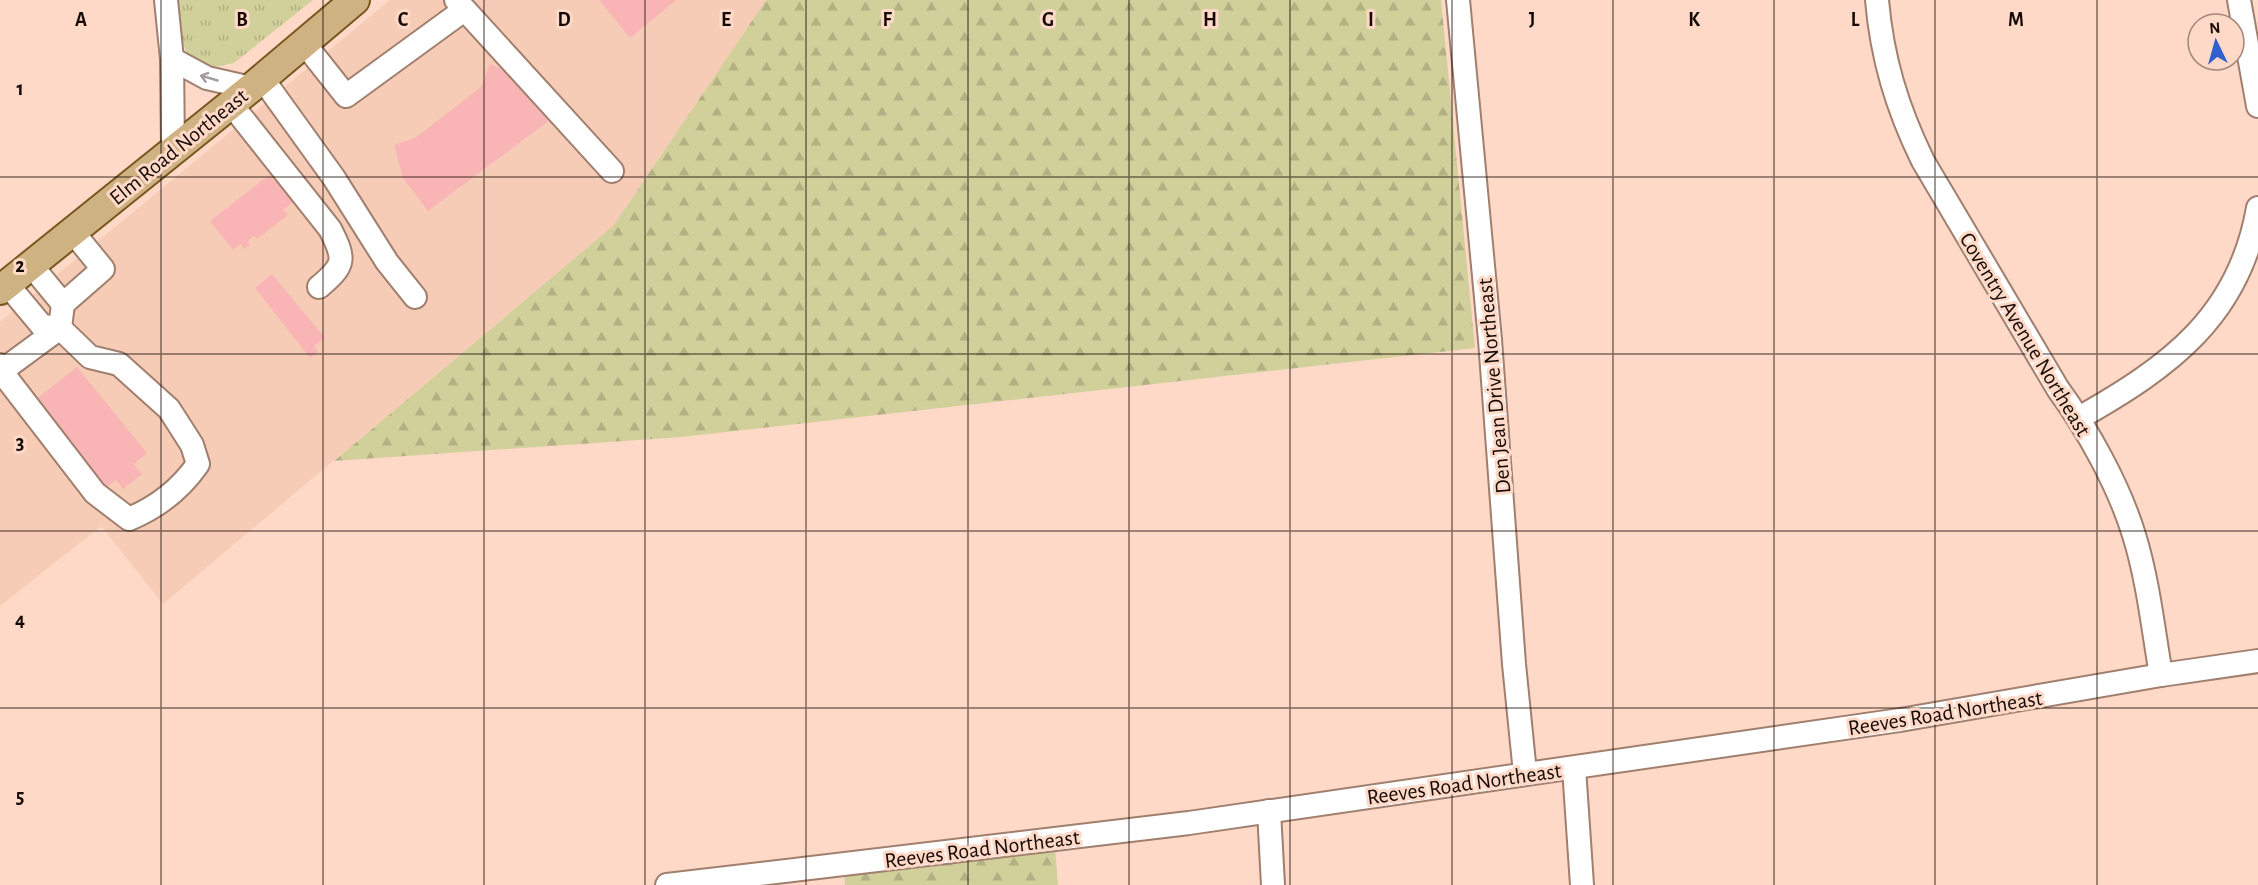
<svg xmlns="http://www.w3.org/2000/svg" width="2258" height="885" font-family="'Alegreya Sans',sans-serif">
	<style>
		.built { fill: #f7ccb6 }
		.grass { fill: url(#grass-tufts) }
		.forest { fill: url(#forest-firs) }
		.building { fill: #f9b5b5 }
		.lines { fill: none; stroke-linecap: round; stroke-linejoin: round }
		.minor-casing { stroke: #a07f6e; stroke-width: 26 }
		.major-casing { stroke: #79561f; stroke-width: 32 }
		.minor { stroke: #fff; stroke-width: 22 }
		.major { stroke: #cfb281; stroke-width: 28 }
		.oneway { stroke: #a19d9b }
		.grid { fill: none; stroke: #150904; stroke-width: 1.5; stroke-opacity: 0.55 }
		.labels { text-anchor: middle; stroke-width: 6; stroke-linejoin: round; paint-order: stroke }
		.street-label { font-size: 22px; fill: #150904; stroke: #fed9c7 }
		.grid-label { font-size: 20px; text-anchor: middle; font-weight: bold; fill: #150904; stroke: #fed9c7; stroke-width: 6; stroke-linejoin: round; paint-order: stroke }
	</style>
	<defs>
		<pattern id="grass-tufts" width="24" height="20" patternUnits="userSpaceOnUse" patternTransform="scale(1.5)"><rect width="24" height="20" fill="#d1d09b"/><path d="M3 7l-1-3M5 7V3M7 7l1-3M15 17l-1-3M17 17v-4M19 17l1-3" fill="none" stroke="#b3b184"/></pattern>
		<pattern id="forest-firs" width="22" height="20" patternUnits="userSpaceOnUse" patternTransform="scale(1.5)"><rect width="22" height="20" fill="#d1d09b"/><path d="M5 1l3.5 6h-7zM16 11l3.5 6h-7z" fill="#b3b184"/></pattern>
	</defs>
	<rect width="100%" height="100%" fill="#fed9c7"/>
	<!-- built -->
	<path class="built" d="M390,0h376l-152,225 -451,379 -62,-78 -101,80v-284z"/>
	<!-- grass -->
	<path class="grass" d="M176,0h137l-79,63 -19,4 -15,-5 -13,-9 -8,-18z"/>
	<!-- forest -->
	<g class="forest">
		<path d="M766,0h675l34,348 -793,89 -348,24 280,-236z"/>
		<path d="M1055,848l3,37h-213l-1,-12z"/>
	</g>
	<!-- building -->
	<g class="building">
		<path d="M599,0h77l-46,38z"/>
		<path d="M490,64l30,13 31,42 -123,92 -25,-33 -9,-33 21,-7 66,-51z"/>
		<path d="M269,175l6,7 3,-2 16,21 -11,9 5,5 -31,24 -3,-3 -6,5 2,4 -6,4 -4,-5 -7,6 -23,-29z"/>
		<path d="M272,274l53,64 -11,8 4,5 -8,7 -55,-70z"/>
		<path d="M77,367l70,86 -13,11 8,10 -19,15 -7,-9 -10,8 -5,-7 -4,3 -66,-81z"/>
	</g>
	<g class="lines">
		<!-- minor casing -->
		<g class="minor-casing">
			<g id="minor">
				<path d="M166,0l6,59 1,91"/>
				<path d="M456,0l156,171"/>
				<path d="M1458,0l32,340 24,324 11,109"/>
				<path d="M1877,0c5,58 20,108 46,161l135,228c30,41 61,97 76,146 14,45 19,93 27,140"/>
				<path d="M2239,0l19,106"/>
				<path d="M304,43l42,53 118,-86"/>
				<path d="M172,59l35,19 44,10"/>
				<path d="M262,78l72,100 53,84 28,35"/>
				<path d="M231,104l99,125c16,31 15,36 -11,58"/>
				<path d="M31,265l32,39"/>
				<path d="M0,365l8,15 87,113 34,26c29,-12 51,-29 69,-55l-6,-19 -23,-36 -50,-45 -29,-7 -30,-29 -18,-2 -35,-42"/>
				<path d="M3,370l57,-42 3,-24 40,-35 -31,-38"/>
				<path d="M2079,418c90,-51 160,-101 179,-210"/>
				<path d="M1574,768l8,117"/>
				<path d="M1269,811l4,74"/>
				<path d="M667,885l522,-62 711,-103 261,-45 97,-14"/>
			</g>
		</g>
		<!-- major casing -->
		<g class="major-casing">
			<path id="major" d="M0,290l251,-202 104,-88"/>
		</g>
		<!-- minor -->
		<use href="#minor" class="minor"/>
		<!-- major -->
		<use href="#major" class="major"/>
	</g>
	<!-- one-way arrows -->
	<defs><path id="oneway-shaft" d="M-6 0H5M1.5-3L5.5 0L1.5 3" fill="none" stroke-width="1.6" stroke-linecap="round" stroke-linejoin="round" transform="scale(1.5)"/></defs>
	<use class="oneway" href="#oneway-shaft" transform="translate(209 78) rotate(-164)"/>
	<!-- grid -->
	<path class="grid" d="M161,0v885M323,0v885M484,0v885M645,0v885M806,0v885M968,0v885M1129,0v885M1290,0v885M1452,0v885M1613,0v885M1774,0v885M1935,0v885M2097,0v885M0,177h2258M0,354h2258M0,531h2258M0,708h2258"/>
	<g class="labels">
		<!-- street labels -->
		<g class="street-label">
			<text transform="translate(178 146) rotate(-39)" y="8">Elm Road Northeast</text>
			<text transform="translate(2026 334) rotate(59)" y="8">Coventry Avenue Northeast</text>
			<text transform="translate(1493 386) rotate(-95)" y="8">Den Jean Drive Northeast</text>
			<text transform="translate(1945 712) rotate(-9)" y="8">Reeves Road Northeast</text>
			<text transform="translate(1464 783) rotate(-8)" y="8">Reeves Road Northeast</text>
			<text transform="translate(982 848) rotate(-7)" y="8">Reeves Road Northeast</text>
		</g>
	</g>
	<g class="grid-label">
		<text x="81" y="26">A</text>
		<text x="242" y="26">B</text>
		<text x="403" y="26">C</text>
		<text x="564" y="26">D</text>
		<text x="726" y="26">E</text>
		<text x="887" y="26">F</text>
		<text x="1048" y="26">G</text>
		<text x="1210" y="26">H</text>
		<text x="1371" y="26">I</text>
		<text x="1532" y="26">J</text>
		<text x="1694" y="26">K</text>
		<text x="1855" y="26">L</text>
		<text x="2016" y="26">M</text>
		<text x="20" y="95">1</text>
		<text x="20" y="272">2</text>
		<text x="20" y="449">3</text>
		<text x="20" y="626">4</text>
		<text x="20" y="803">5</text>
	</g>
	<!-- north arrow -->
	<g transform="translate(2216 42) rotate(355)"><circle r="28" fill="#fed9c7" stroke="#a18679" stroke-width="1.5"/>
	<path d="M0-4.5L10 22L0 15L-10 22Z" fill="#2f60ce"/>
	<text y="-9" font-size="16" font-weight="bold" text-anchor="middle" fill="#150904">N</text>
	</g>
</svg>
